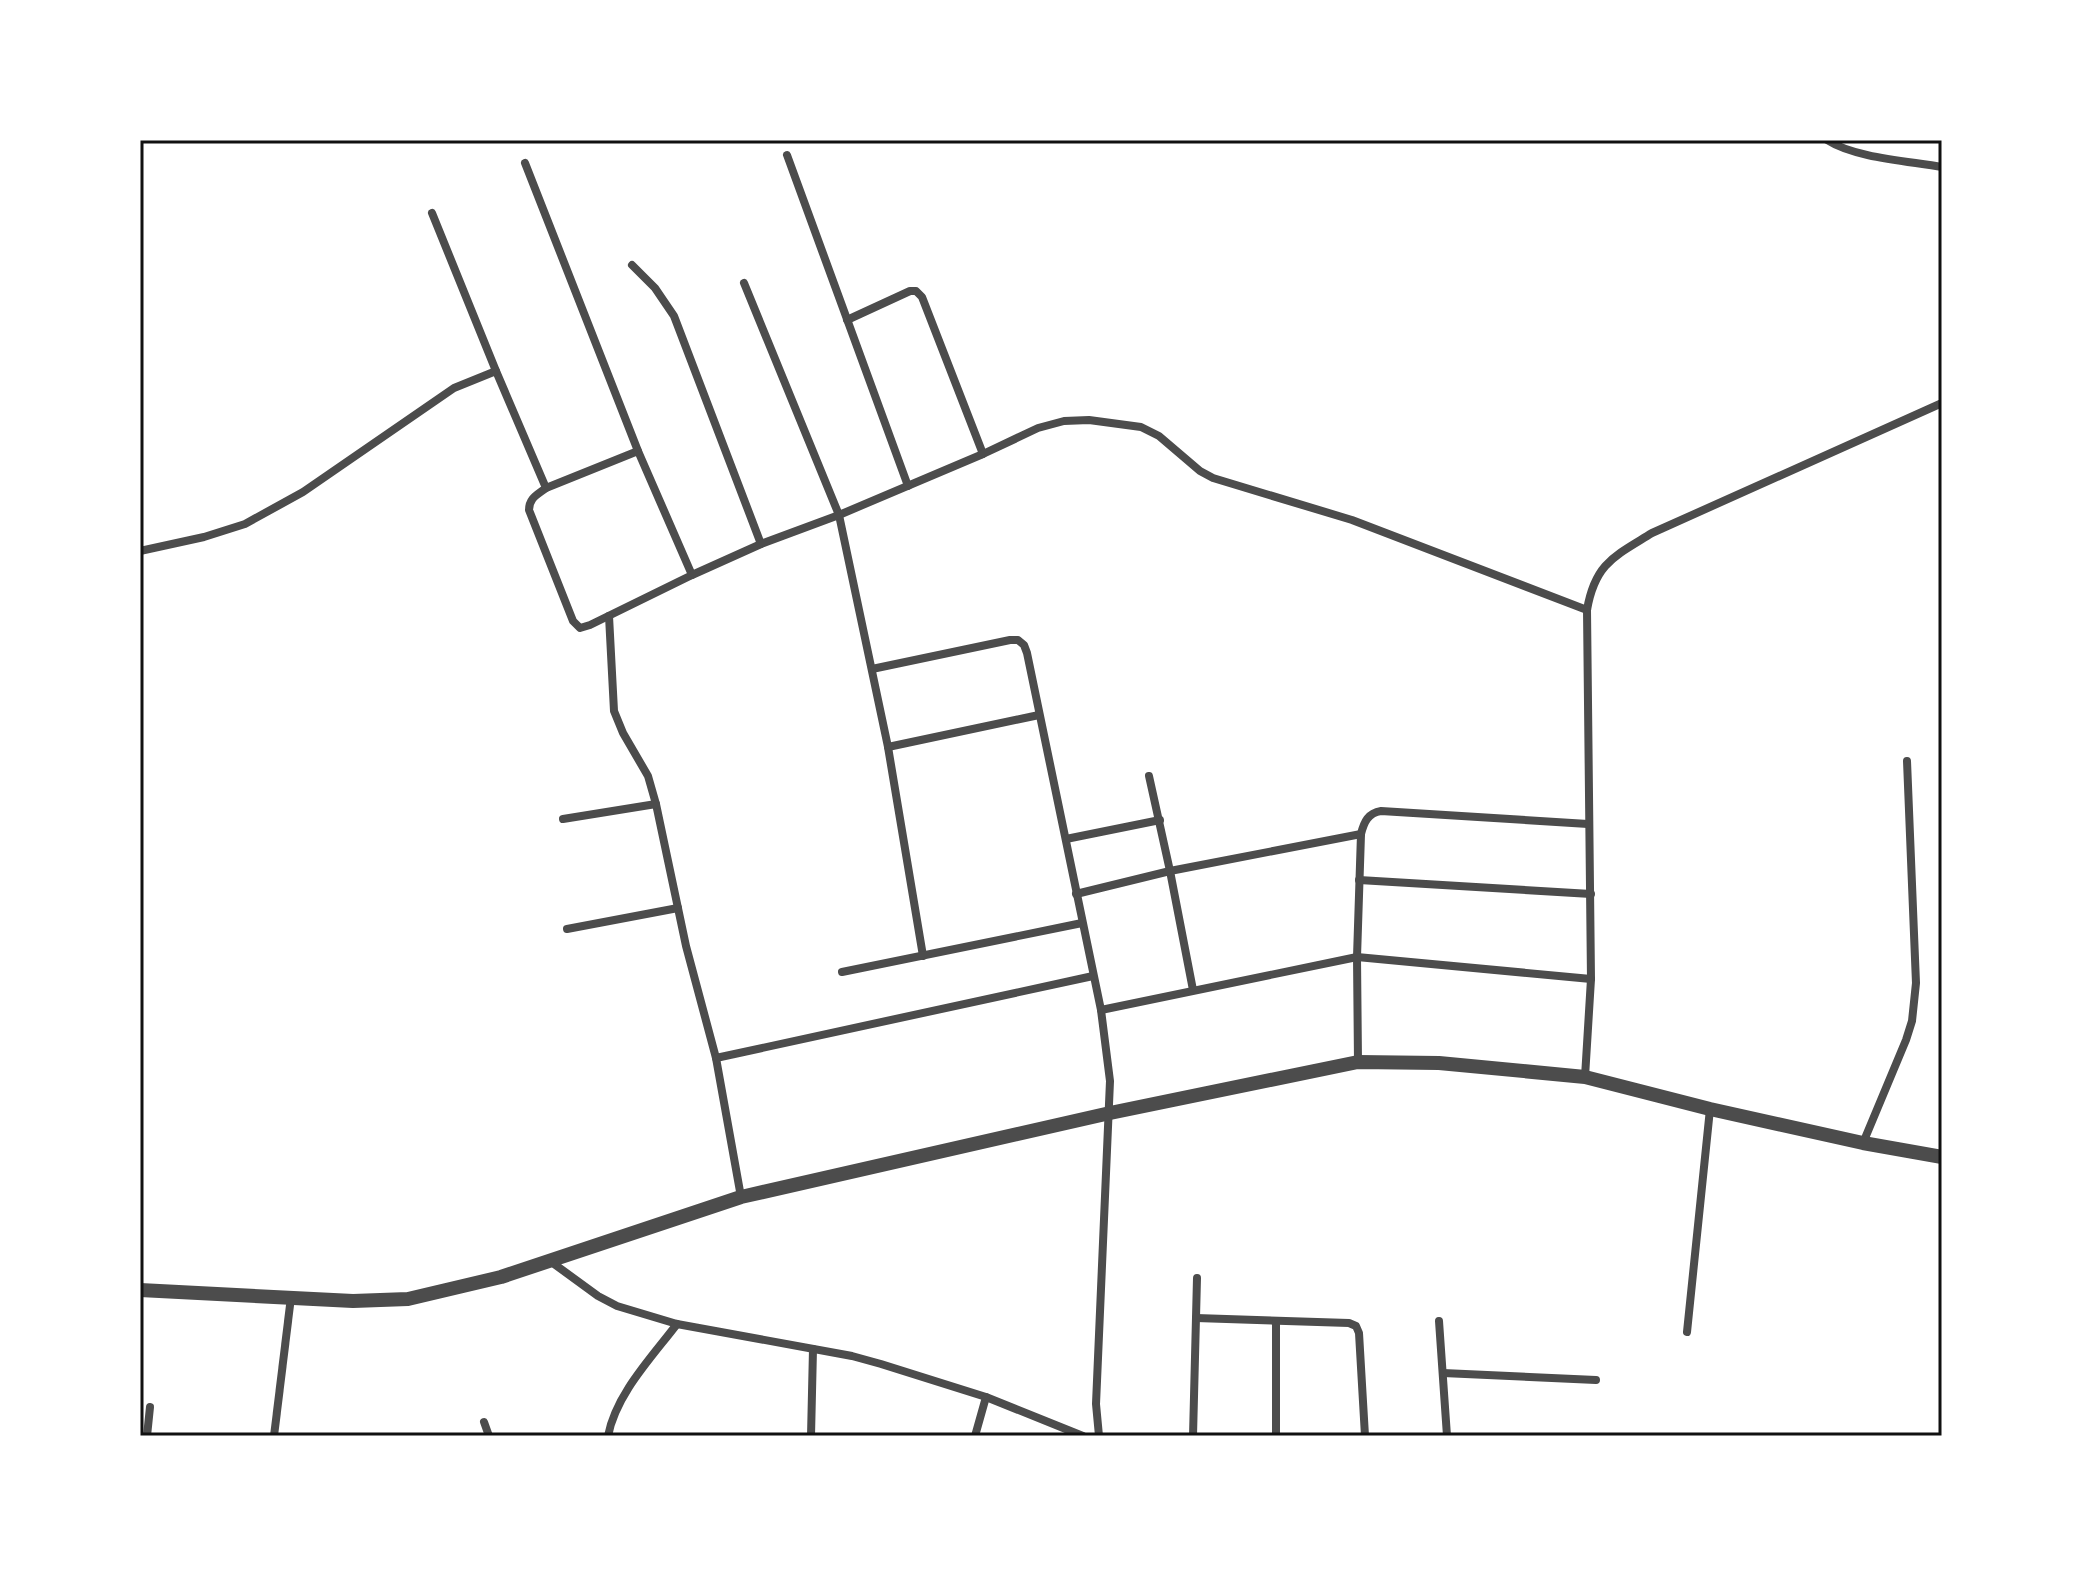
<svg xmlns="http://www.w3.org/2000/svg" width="2082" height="1576" font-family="'Space Grotesk',sans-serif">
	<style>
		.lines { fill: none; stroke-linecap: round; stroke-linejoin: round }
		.minor { stroke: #4c4c4c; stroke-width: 8 }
		.tertiary { stroke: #4c4c4c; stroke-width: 14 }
		.neatline { fill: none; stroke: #111; stroke-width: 3 }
	</style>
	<rect width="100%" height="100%" fill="#fff"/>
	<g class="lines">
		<!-- minor -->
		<g class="minor">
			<path d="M1827,140c28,18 81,21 115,27"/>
			<path d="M787,155l121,331"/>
			<path d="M525,163l113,288 54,124"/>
			<path d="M432,213l64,158 50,117"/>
			<path d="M632,265l23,23 19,28 87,228"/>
			<path d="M744,283l95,232 49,232 35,209"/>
			<path d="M847,320l63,-29h6l6,6 61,157"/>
			<path d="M638,451l-92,37c-9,7 -17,10 -17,22l44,111 7,7 10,-3 102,-50 69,-31 78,-29 144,-61 55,-26 26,-7 25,-1 52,7 18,9 41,35 13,7 139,42 235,90"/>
			<path d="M140,551l64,-14 41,-13 58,-32 151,-104 42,-17"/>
			<path d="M609,616l5,95 9,22 25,43 8,28 30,142 30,112 25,139"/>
			<path d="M872,669l138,-29h8l6,5 3,8 74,357 9,71 -14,323 3,32"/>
			<path d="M888,747l151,-32"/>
			<path d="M1149,776l21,95 23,119"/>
			<path d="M563,819l93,-15"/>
			<path d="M1066,839l94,-19"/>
			<path d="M1359,880l232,14"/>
			<path d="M1076,894l94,-23 191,-37"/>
			<path d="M567,929l111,-21"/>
			<path d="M842,972l240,-49"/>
			<path d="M1101,1010l256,-53 234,22"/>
			<path d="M716,1058l377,-82"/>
			<path d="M1358,1062l-1,-105 4,-123c3,-12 7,-21 20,-23l207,13"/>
			<path d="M1585,1077l6,-98 -4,-369c8,-47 28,-54 65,-77l290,-130"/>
			<path d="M1863,1143l43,-103 6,-19 4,-38 -9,-222"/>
			<path d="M550,1261l48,35 19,10 60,18 175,32 29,8 105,33 97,39"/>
			<path d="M1196,1318l153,5 7,3 3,7 6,103"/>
			<path d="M1439,1321l8,115"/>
			<path d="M1687,1332l23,-223"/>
			<path d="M1443,1373l153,7"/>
			<path d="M484,1422l5,14"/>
			<path d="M147,1436l3,-29"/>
			<path d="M274,1436l17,-139"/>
			<path d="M608,1436c8,-42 44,-79 69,-112"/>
			<path d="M811,1436l2,-87"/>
			<path d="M975,1436l11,-39"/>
			<path d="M1193,1436l4,-158"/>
			<path d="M1276,1436v-115"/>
		</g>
		<!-- tertiary -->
		<path class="tertiary" d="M140,1290l213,11 55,-2 93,-22 240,-80 369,-84 248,-51 81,1 146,14 125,32 153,34 79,14"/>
	</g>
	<!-- border -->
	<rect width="2082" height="1576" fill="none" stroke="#ffffff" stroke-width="284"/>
	<rect x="142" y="142" width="1798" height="1292" class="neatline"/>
</svg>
